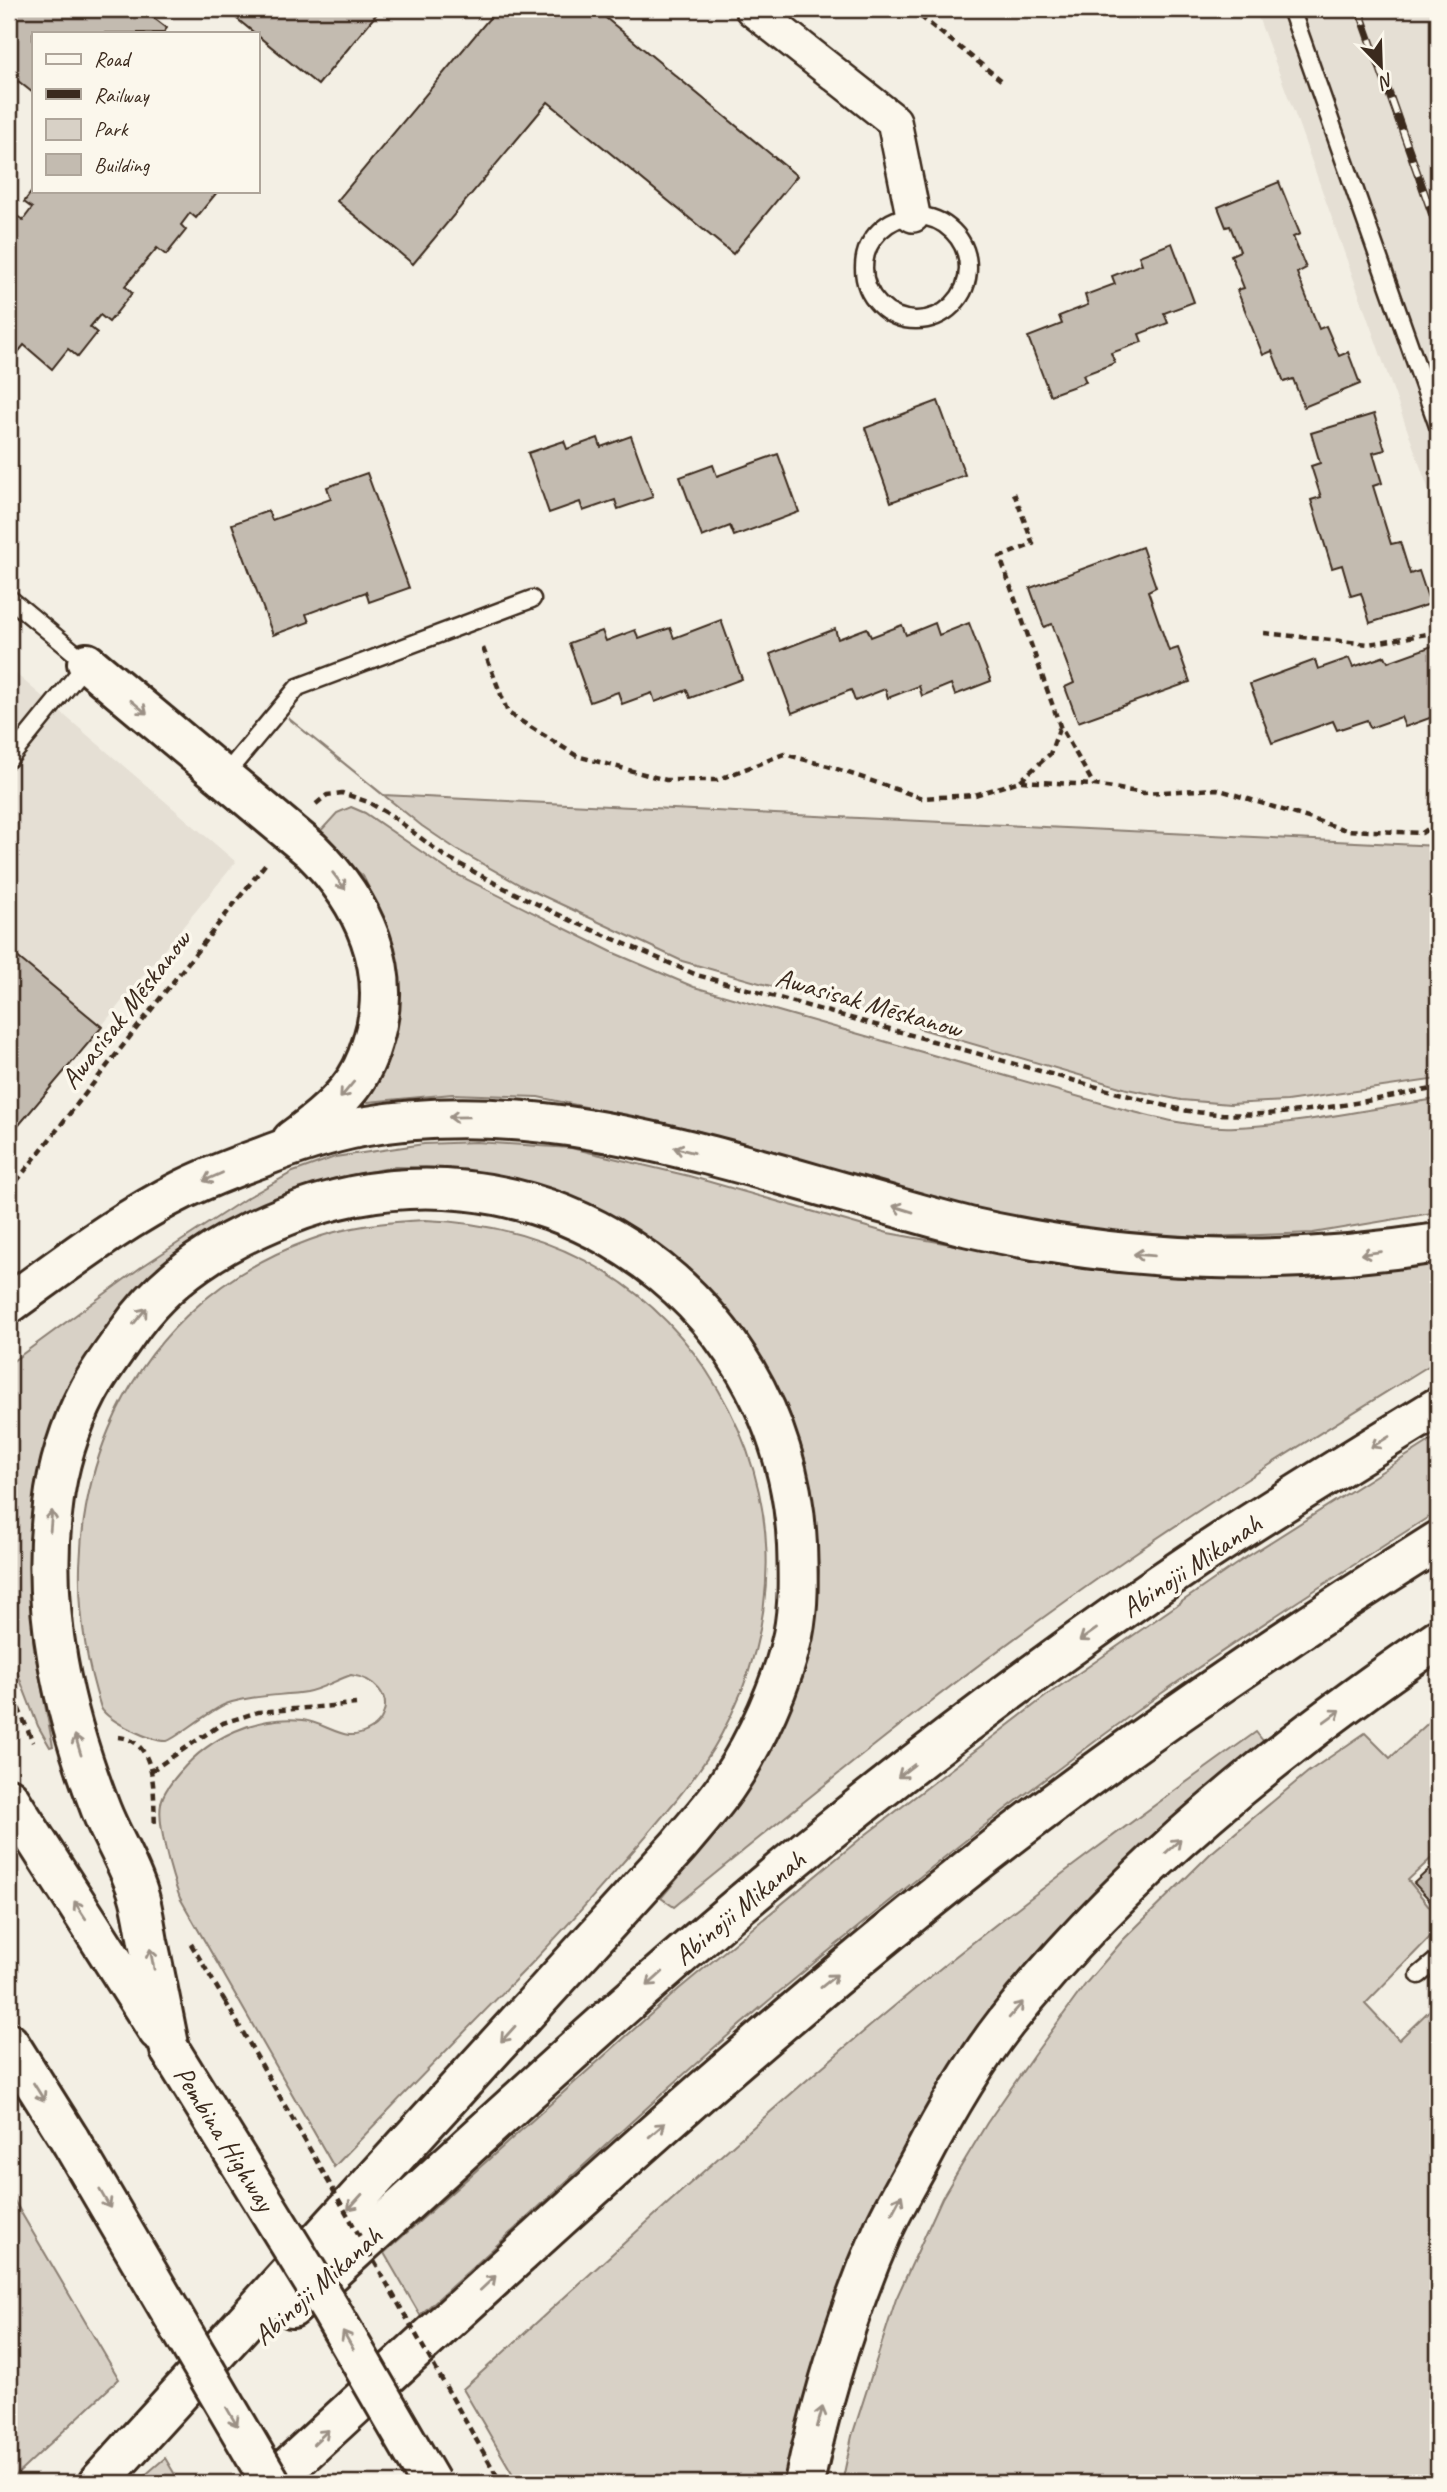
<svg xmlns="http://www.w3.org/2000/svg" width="1447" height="2492" font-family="Caveat,sans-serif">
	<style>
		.built { fill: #e5dfd4 }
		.green { fill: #d8d1c6; stroke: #8a7e72; stroke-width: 2 }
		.building { fill: #c3bbb0; stroke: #3b2a1e; stroke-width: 2 }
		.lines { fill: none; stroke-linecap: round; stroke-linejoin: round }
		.lane-casing { stroke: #3b2a1e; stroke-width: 21 }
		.street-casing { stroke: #3b2a1e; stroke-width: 38 }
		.primary-casing { stroke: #3b2a1e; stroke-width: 44 }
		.path { stroke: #3b2a1e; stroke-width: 4.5; stroke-dasharray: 7 5; stroke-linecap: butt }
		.lane { stroke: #fbf7ec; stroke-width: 16 }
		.street { stroke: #fbf7ec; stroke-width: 33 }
		.primary { stroke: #fbf7ec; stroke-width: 38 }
		.rail-casing { stroke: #3b2a1e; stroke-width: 8 }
		.rail { stroke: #fbf7ec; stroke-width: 5; stroke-dasharray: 16; stroke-linecap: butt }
		.primary-bridge-casing { stroke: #3b2a1e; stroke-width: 44; stroke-linecap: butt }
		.path-bridge { stroke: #3b2a1e; stroke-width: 4.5; stroke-dasharray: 7 5; stroke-linecap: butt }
		.primary-bridge { stroke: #fbf7ec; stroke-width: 38 }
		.oneway { stroke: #9b9085 }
		.labels { text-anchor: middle; stroke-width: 7; stroke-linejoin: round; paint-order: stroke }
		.street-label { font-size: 28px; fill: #3b2a1e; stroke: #fbf7ec }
	</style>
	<rect width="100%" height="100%" fill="#f3efe4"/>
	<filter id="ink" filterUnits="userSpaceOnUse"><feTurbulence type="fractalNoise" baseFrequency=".0143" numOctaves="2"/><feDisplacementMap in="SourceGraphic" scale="14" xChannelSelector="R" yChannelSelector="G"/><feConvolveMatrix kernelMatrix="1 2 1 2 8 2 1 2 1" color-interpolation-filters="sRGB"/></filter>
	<g filter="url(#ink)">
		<!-- built -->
		<g class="built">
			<path d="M1255,9h183v507l-141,-396z"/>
			<path d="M9,668l227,194 -227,277z"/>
		</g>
		<!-- green -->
		<g class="green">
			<path d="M288,718l95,77 1055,51v233l-151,22 -57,3 -49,-4 -54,-11 -209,-61 1,-6 -3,-6 -20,-6 -9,9 -205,-58 -160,-75 -66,-37 -34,-23z"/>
			<path d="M351,807l14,6 83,57 166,83 80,34 421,120c39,10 80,22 121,20 68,-3 135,-19 202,-28v113l-125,21 -131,5 -134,-11 -127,-28 -226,-69 -157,-33 -86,-3 -84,8 -9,-2 38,-121 -3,-29 -11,-34 -20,-40 -46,-41 20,-22z"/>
			<path d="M476,1142l95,6 118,28 199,57 195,35 95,10 138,-2 92,-8 30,-6v98c-106,66 -213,131 -316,202 -155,106 -302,226 -448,345l-13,-9 64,-76 40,-62 26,-53 20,-69 8,-67 -6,-69 -10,-50 -16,-46 -26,-47 -41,-55 -49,-48 -49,-36 -60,-28 -59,-16 -58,-8 -50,-1 -59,11 -55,18 -50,24 -165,176 -26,69 -9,53 -1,77 4,53 19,98 -3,1 -12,-21 -29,-75v-287l131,-96 105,-69 48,-27 42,-15 89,-13z"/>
			<path d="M425,1220c115,4 216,53 281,150 76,114 80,245 15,365 -21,39 -53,75 -82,109 -36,41 -71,82 -109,121 -66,67 -131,134 -196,202l-154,-269c-8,-21 -23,-73 -19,-94 1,-11 12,-24 19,-32 30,-35 76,-57 123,-52 16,2 31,13 46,15 12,1 26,-6 32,-16 13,-24 -9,-41 -30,-44 -15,5 -29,14 -45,17 -27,4 -54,3 -80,12 -16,6 -52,36 -59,37 -15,1 -59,-20 -66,-33 -62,-190 14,-398 209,-468 37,-14 76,-18 115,-20z"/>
			<path d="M1438,1436v75c-83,53 -165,105 -246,161 -143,99 -279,209 -413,320 -123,103 -239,216 -359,323l-36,-62 295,-264 181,-150 190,-146 192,-133z"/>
			<path d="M1438,1714v138l-30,28 30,37v12l-73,75 34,36 39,-38v481h-596l10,-47 44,-137 46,-101 45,-75 47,-68 53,-73 36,-42 87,-86 98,-82 57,-39 25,25z"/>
			<path d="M1256,1732l8,10 -112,96 -85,87 -68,85 -209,473h-272l-55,-94c155,-139 306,-282 468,-413 105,-85 215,-165 325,-244z"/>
			<path d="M9,2192l110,187 -110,103z"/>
			<path d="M165,2458l15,25h-44z"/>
		</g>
		<!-- building -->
		<g class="building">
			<path d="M9,9h117l2,2 14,-2 25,19 -4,5h-130v60l-15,-12 -9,11v-68l2,-3z"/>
			<path d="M225,9h153l2,1 -62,75z"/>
			<path d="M497,9h98l202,167 -64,78 -185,-152 -135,162 -76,-63z"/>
			<path d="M1279,182l21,52 -7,3 13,31 -9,5 22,56 7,-3 13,30 9,-4 12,32 -56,23 -11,-28 -9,3 -12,-31 -9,4 -26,-65 7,-2 -13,-33 9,-4 -10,-25 -4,1 -8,-20z"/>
			<path d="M33,190v1h185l-22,27 -6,-5 -9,12 5,5 -20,25 -9,-7 -32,38 7,7 -23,29 -9,-7 -10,12 7,6 -19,24 -10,-8 -16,20 -28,-24 -13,16 -2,-2v-138l5,-7 9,6 9,-12 -8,-6z"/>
			<path d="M1172,243l22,59 -30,11 4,10 -29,11 3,8 -31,11 4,10 -32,12 3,7 -36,13 -22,-58 34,-13 -3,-8 29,-11 -3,-10 30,-11 -3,-8 30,-12 -3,-8z"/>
			<path d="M938,401l27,74 -74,27 -26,-74z"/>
			<path d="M1374,414l11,36 -12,3 9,30 -9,3 18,58 9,-2 10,32 9,-3 11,33 -60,19 -9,-30 -10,3 -9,-31 -10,3 -21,-68 10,-3 -10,-31 9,-3 -9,-30z"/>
			<path d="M631,436l22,61 -35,12 -3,-9 -32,11 -3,-9 -31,11 -21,-60 36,-12 3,8 31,-11 3,9z"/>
			<path d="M778,454l21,58 -65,24 -4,-10 -28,11 -22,-60 33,-12 4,11z"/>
			<path d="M367,473l42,115 -40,14 -3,-10 -60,22 3,8 -36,13 -41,-111 36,-13 4,9 59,-21 -4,-12z"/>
			<path d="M1142,547l14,40 -8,4 21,60 9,-3 12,34 -112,40 -13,-35 9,-4 -22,-59 -8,3 -14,-39z"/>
			<path d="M721,620l21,59 -52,19 -3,-8 -32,12 -3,-9 -30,11 -4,-12 -28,10 -21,-59 33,-12 4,10 29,-11 4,9 31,-11 4,10z"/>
			<path d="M935,623l4,12 30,-12 22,58 -36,14 -4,-11 -29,12 -3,-10 -31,12 -3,-9 -30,12 -4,-11 -59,23 -22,-59 65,-25 3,10 29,-11 4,9 31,-12 4,10z"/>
			<path d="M1435,645l3,9v61l-33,12 -4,-10 -31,11 -3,-8 -30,10 -4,-9 -61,22 -22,-59 65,-24 3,9 31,-11 4,9 32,-11 3,6z"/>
			<path d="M9,950l93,77 -89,105 -4,-4z"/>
			<path d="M1438,1861v48l-24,-26z"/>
		</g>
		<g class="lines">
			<!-- lane casing -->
			<g class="lane-casing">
				<g id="lane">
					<path d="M1291,9l147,417"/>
					<circle cx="916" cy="268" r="52"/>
					<path d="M9,598l78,65 -78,96"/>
					<path d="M223,777l75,-90 234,-88"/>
					<path d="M1419,1975l19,-16"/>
				</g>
			</g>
			<!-- street casing -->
			<g class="street-casing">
				<path id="street" d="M752,9l142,112 19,94"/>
			</g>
			<!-- primary casing -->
			<g class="primary-casing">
				<g id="primary">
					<path d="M87,663l224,187c52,51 85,120 61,193 -5,17 -12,33 -24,47 -16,20 -36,35 -56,50"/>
					<path d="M9,1304c56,-40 112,-84 175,-115 25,-12 51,-22 76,-31 33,-13 66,-24 101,-31 163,-30 329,22 485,66 41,11 82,24 123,34 159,36 309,41 469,16"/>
					<path d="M9,1798l149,233"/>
					<path d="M9,2043l61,97"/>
					<path d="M292,2308c172,-157 341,-317 521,-464 127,-103 259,-202 395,-293 76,-50 153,-97 230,-144"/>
					<path d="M98,2483l581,-638c17,-21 36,-41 50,-63 27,-41 54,-99 64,-147 6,-30 5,-60 4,-90 -12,-258 -271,-425 -511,-329 -64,25 -120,60 -159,117 -13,19 -28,38 -39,59 -18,34 -31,76 -35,114 -13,106 10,207 48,304 11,28 28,54 37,83 5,15 7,33 10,49 8,36 15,72 22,108"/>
					<path d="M271,2483c222,-204 442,-411 679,-600 155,-124 320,-236 488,-342"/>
					<path d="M804,2483c18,-85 43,-170 78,-250 11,-25 25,-48 38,-72 25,-48 53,-97 86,-139 120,-152 274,-275 432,-383"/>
				</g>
			</g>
			<!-- path -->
			<g class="path">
				<path d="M911,9l90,71"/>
				<path d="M1014,493l19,51 -33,13 60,169 34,59 50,8 73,-4 129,41 76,3 16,-11"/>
				<path d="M1264,633l105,11 69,-12"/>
				<path d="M483,648l25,65 69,43 89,24h51l67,-26 44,12 94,32 53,-3 45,-14 30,-27 10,-28"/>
				<path d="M1021,781l72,4"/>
				<path d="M316,804l11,-9 15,-2 26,9 24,14 51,39 59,32 70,34 125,54 450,126c14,3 28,8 42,10 83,12 168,-9 249,-23"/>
				<path d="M9,1191l258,-329"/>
				<path d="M9,1686l24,56"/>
				<path d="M118,1737c41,3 35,61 37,89"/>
				<path d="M151,1771l72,-48 35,-11 98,-8"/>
				<path d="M191,1944l34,57"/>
			</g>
			<!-- lane -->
			<use href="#lane" class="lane"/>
			<!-- street -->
			<use href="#street" class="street"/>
			<!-- primary -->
			<use href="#primary" class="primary"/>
			<!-- rail casing -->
			<g class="rail-casing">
				<path id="rail" d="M1359,9l79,222"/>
			</g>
			<!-- rail -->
			<use href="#rail" class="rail"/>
			<!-- primary-bridge casing -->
			<g class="primary-bridge-casing">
				<g id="primary-bridge">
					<path d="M170,2050l160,259 101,174"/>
					<path d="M70,2140l201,343"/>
				</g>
			</g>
			<!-- path-bridge -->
			<path class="path-bridge" d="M225,2001l276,482"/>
			<!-- primary-bridge -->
			<use href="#primary-bridge" class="primary-bridge"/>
		</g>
		<!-- one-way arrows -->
		<defs><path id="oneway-shaft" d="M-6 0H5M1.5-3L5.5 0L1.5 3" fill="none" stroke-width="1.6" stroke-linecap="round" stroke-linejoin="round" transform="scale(1.75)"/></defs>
		<g class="oneway">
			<use href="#oneway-shaft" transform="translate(139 707) rotate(40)"/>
			<use href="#oneway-shaft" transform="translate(339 881) rotate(53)"/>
			<use href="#oneway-shaft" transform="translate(347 1090) rotate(130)"/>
			<use href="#oneway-shaft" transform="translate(459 1117) rotate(179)"/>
			<use href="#oneway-shaft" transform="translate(684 1150) rotate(-166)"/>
			<use href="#oneway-shaft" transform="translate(213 1177) rotate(156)"/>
			<use href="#oneway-shaft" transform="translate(903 1209) rotate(-163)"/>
			<use href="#oneway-shaft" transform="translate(1371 1253) rotate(173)"/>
			<use href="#oneway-shaft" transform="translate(1144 1255) rotate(-175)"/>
			<use href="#oneway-shaft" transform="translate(140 1316) rotate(-51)"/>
			<use href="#oneway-shaft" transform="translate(1380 1442) rotate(149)"/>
			<use href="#oneway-shaft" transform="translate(51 1521) rotate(-85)"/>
			<use href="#oneway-shaft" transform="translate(1088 1635) rotate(145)"/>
			<use href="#oneway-shaft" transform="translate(1332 1716) rotate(-36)"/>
			<use href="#oneway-shaft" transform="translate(78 1745) rotate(-107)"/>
			<use href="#oneway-shaft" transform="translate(906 1771) rotate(142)"/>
			<use href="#oneway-shaft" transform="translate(1173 1846) rotate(-43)"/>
			<use href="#oneway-shaft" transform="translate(80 1910) rotate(-123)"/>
			<use href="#oneway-shaft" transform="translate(152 1959) rotate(-101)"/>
			<use href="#oneway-shaft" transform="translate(655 1979) rotate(138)"/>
			<use href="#oneway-shaft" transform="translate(829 1981) rotate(-39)"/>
			<use href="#oneway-shaft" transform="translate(1016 2010) rotate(-49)"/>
			<use href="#oneway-shaft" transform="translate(508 2034) rotate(132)"/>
			<use href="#oneway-shaft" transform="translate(39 2092) rotate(58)"/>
			<use href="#oneway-shaft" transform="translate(657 2130) rotate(-41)"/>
			<use href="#oneway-shaft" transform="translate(105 2199) rotate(60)"/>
			<use href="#oneway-shaft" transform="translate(355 2202) rotate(132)"/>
			<use href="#oneway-shaft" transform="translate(897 2204) rotate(-62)"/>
			<use href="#oneway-shaft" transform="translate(488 2283) rotate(-43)"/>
			<use href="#oneway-shaft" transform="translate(348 2340) rotate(-120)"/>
			<use href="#oneway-shaft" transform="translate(232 2417) rotate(60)"/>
			<use href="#oneway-shaft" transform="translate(820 2417) rotate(-75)"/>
			<use href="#oneway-shaft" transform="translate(321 2437) rotate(-43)"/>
		</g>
	</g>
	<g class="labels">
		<!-- street labels -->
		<g class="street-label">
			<text transform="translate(869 1002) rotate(16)" y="10">Awasisak Mēskanow</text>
			<text transform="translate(125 1009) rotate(-52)" y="10">Awasisak Mēskanow</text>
			<text transform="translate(1191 1565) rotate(-34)" y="10">Abinojii Mikanah</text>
			<text transform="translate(739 1907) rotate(-40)" y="10">Abinojii Mikanah</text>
			<text transform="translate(225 2138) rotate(58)" y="10">Pembina Highway</text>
			<text transform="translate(317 2285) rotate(-42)" y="10">Abinojii Mikanah</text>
		</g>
	</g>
	<!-- margin -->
	<rect width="1447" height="2492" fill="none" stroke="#fbf7ec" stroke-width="35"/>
	<rect x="18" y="18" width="1412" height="2457" fill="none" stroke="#3b2a1e" stroke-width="2.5" filter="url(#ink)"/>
	<!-- legend -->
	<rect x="32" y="32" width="228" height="161" fill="#fbf7ec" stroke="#aea59a" stroke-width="2"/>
	<rect x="46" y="54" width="35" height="10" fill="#fbf7ec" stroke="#aea59a" stroke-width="2"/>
	<text x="94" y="66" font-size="21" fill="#3b2a1e">Road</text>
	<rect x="46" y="89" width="35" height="10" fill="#3b2a1e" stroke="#aea59a" stroke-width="2"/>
	<text x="94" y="102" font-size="21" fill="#3b2a1e">Railway</text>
	<rect x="46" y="119" width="35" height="21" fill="#d8d1c6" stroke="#aea59a" stroke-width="2"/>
	<text x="94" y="136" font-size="21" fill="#3b2a1e">Park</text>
	<rect x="46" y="154" width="35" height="21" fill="#c3bbb0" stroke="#aea59a" stroke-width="2"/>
	<text x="94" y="172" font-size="21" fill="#3b2a1e">Building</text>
	<!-- north arrow -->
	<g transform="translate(1381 66) rotate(157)" stroke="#fbf7ec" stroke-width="5" paint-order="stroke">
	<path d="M0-5L12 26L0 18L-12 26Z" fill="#3b2a1e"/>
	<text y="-10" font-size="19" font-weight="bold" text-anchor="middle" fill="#3b2a1e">N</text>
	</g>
</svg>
